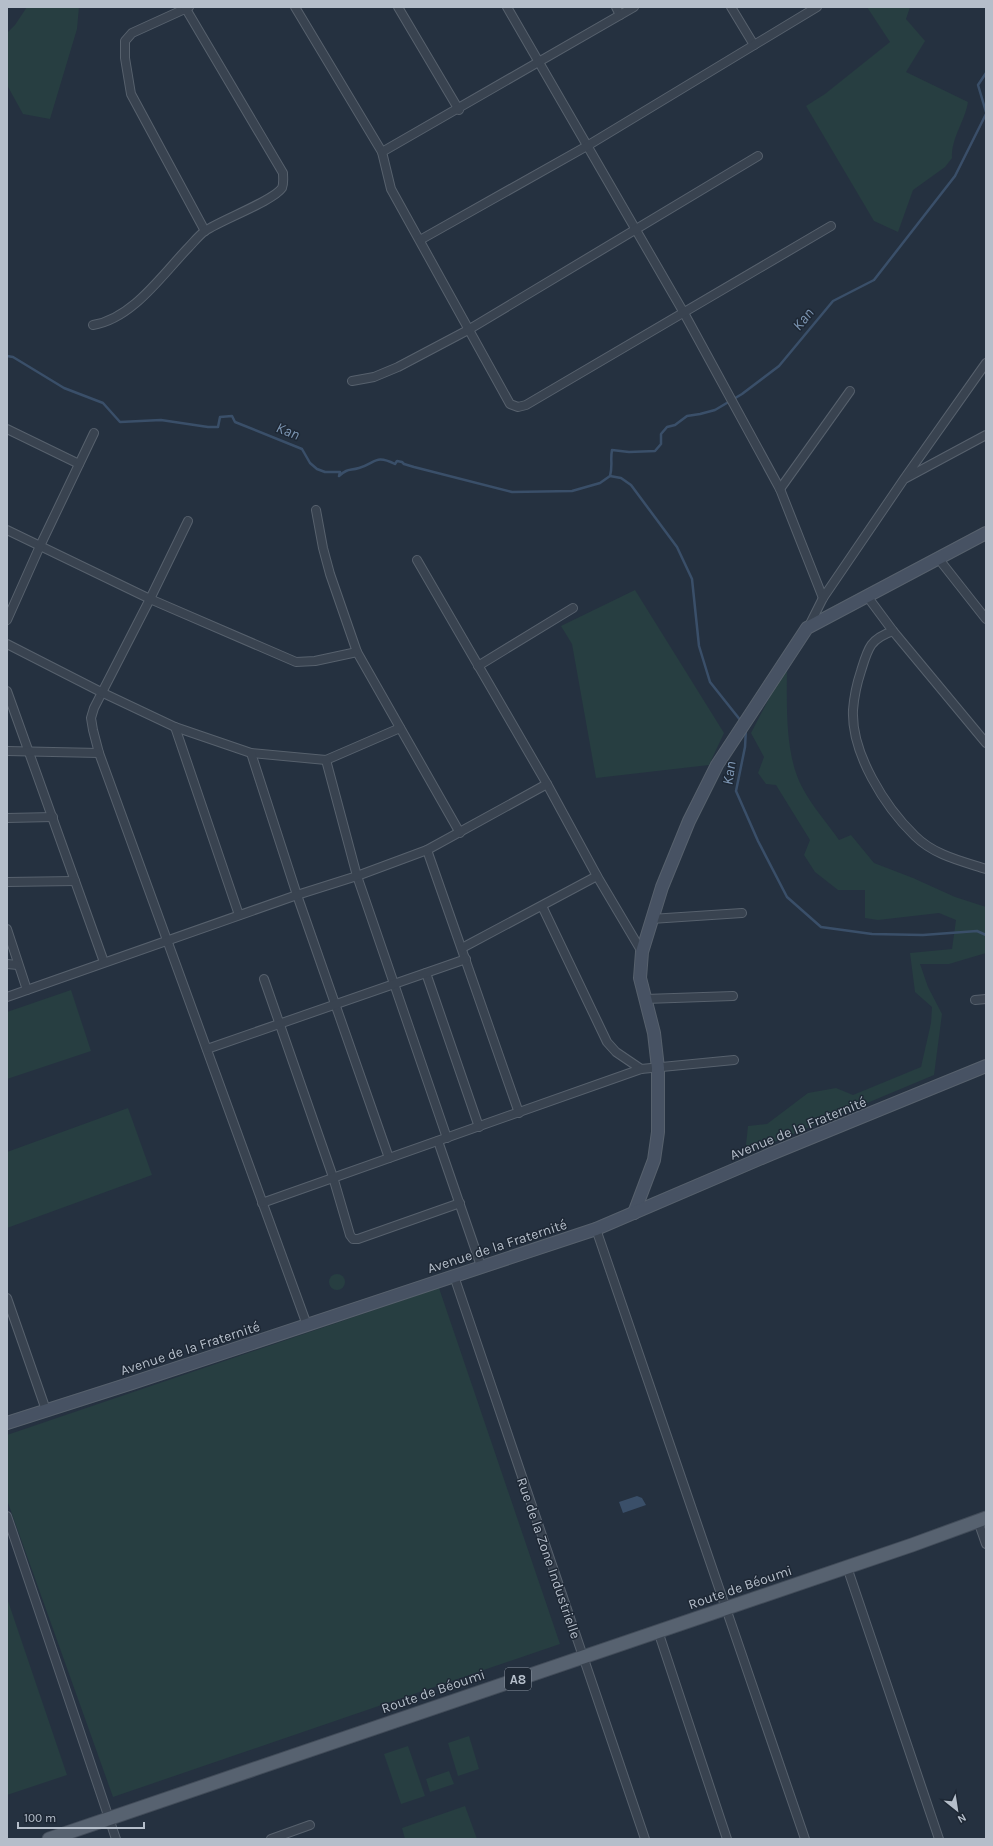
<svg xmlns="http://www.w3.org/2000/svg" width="993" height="1846" font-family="Karla,sans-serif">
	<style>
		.green { fill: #273e41 }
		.water { fill: #3a4f69 }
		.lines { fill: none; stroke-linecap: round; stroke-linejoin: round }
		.stream { stroke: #3a4f69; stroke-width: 2.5 }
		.street-casing { stroke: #57616d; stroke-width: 10 }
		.secondary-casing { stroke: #57616d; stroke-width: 14 }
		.primary-casing { stroke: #424c59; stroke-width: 15 }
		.street { stroke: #394350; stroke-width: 8 }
		.secondary { stroke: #475263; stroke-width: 12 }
		.primary { stroke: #576270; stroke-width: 13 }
		.labels { text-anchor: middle; stroke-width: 3; stroke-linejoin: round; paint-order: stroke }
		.shield { fill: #1e2835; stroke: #88919d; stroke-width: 1 }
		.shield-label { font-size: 13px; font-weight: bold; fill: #b5beca }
		.street-label { font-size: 14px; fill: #b5beca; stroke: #1e2835 }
		.water-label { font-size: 15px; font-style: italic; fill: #7c95b2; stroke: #1e2835 }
	</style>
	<rect width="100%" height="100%" fill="#253140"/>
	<!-- green -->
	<g class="green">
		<path d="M27,7h52l-2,22 -27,90 -27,-5 -16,-29v-52l8,-8z"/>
		<path d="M867,7h43l-4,12 19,22 -19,31 62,30c-3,19 -17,36 -16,56l-7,9 -32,23 -15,42 -24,-11 -68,-115 19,-12 65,-52z"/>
		<path d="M635,590l89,143 -15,32 -113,13 -24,-134 -11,-18z"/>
		<path d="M787,664c0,37 -3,89 15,123 10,19 25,36 37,53l12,-5 23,28 39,15 42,19 31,10v46l-37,11h-29l8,23 14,27 -8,61 -189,79 3,-28 19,-2 41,-31 28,-5 17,7 68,-28 10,-44 1,-16 -17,-15 -5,-39 42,-4 4,-29 -17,-7 -61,7 -13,-2v-28h-27l-23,-18 -11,-17 6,-15 -34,-55 -10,-1 -8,-11 6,-16 -13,-24z"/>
		<path d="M71,990l20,61 -84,28v-67z"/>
		<path d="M128,1108l24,67 -145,53v-76z"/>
		<circle cx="337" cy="1282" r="8"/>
		<path d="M439,1288l121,356 -447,153 -106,-297v-65z"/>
		<path d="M7,1598l60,177 -60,20z"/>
		<path d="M469,1736l10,33 -21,7 -10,-33z"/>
		<path d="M408,1746l17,50 -24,8 -17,-50z"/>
		<path d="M449,1771l5,13 -24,8 -4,-13z"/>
		<path d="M465,1806l12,33h-72l-3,-11z"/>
	</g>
	<!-- water -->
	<path class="water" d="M637,1496l5,2 4,7 -23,8 -4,-11z"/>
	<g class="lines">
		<!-- stream -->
		<g class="stream">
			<path d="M986,73l-8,12 8,27"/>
			<path d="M7,356l6,1 51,31 39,15 17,19 41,-2 47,7h10l2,-10 12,-1 3,6 67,27 8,14 7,6 8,3h15l-1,4c9,-8 10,-5 20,-8 17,-5 16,-14 36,-4l2,-3 5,1 2,2 10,3 98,25 60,-1 28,-8 10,-7c3,-11 0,-16 2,-26l17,2 26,-1 6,-7v-10l6,-7 8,-2 12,-9 13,-2 15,-4 27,-16 37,-28 54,-65 41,-21 81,-104 31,-62"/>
			<path d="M610,476l11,2 10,7 46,62 15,32 7,67 11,36 31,39"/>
			<path d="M746,728l-1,19 -9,44 22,50 29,56 34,30 51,7 51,1 54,-4 9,4"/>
		</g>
		<!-- street casing -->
		<g class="street-casing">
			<g id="street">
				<path d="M189,7l-57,26 -7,8v17l6,36 74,137"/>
				<path d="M295,7l87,145"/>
				<path d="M398,7l61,103"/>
				<path d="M507,7l177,306 96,176 43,109"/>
				<path d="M616,7l4,8"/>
				<path d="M634,7l-252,145 9,37 119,215 8,3 8,-2 305,-179"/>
				<path d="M731,7l23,38"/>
				<path d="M420,240l167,-94 230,-139"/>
				<path d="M93,325c39,-6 69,-50 95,-77 5,-5 11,-13 17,-17 16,-11 68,-30 77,-43 2,-5 1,-10 1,-15l-97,-164"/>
				<path d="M352,381l22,-4 24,-10 70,-37 290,-174"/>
				<path d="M7,429l72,35"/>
				<path d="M906,478l80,-43"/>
				<path d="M780,489l70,-98"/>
				<path d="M316,510l7,38 7,26 27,78 103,181"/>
				<path d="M188,521l-38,78 -56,109 -3,10 2,12 6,23 208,572"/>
				<path d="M7,530l143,69 146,63 19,-1 42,-9"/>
				<path d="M938,558l48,61"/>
				<path d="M417,560l130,224 50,92 45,76"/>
				<path d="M867,596l26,35 93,112"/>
				<path d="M7,620l33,-74 54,-113"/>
				<path d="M808,628l15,-30 81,-119 82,-116"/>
				<path d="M893,631c-23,8 -25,17 -32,40 -4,12 -7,26 -8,39 -2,43 32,97 62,126 19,19 46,25 71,33"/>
				<path d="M7,644l94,48 74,35 76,26 75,7 74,-32"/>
				<path d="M478,666l95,-58"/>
				<path d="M7,691l97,271"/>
				<path d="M175,727l64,188"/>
				<path d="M7,751l92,2"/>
				<path d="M251,753l46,142 92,263"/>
				<path d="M326,760l31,116 90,262"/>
				<path d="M7,818l46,-1"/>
				<path d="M427,850l92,263"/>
				<path d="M7,882l68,-1"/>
				<path d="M542,906l65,136 9,10 25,17"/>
				<path d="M651,919l91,-6"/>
				<path d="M7,929l20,61"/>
				<path d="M462,948l135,-72"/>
				<path d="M7,964l11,1"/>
				<path d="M426,973l53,154"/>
				<path d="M264,979l69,198 17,58 3,4h5l102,-36"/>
				<path d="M7,997l290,-102 60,-19 70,-26 120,-66"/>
				<path d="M645,999l88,-3"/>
				<path d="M975,1000l11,-1"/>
				<path d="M207,1049l259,-90"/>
				<path d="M438,1141l43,125"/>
				<path d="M262,1203l379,-134 93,-9"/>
				<path d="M596,1229l209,610"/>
				<path d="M454,1276l191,563"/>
				<path d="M7,1298l39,112"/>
				<path d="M7,1516l109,323"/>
				<path d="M978,1521l8,23"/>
				<path d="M847,1567l92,272"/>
				<path d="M658,1631l69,208"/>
				<path d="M271,1839l39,-14"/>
			</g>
		</g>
		<!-- secondary casing -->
		<g class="secondary-casing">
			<g id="secondary">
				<path d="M634,1213l20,-53 4,-28v-64l-4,-35 -14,-55 2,-26 20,-65 27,-66 28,-56 90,-137 179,-95"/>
				<path d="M7,1423l125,-40 464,-154 175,-75 215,-88"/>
			</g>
		</g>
		<!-- primary casing -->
		<g class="primary-casing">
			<path id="primary" d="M49,1839l863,-294 74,-27"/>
		</g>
		<!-- street -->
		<use href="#street" class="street"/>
		<!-- secondary -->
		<use href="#secondary" class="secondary"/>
		<!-- primary -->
		<use href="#primary" class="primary"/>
	</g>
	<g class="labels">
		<!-- shield labels -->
		<rect class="shield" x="505" y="1668" width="26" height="22" rx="3"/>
		<g class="shield-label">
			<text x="518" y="1684">A8</text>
		</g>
		<!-- street labels -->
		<g class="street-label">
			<text transform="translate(798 1128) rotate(-22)" y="5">Avenue de la Fraternité</text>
			<text transform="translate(497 1246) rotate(-18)" y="5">Avenue de la Fraternité</text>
			<text transform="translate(190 1348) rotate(-18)" y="5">Avenue de la Fraternité</text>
			<text transform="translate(549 1558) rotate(71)" y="5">Rue de la Zone Industrielle</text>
			<text transform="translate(740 1587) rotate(-19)" y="5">Route de Béoumi</text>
			<text transform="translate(433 1691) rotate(-19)" y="5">Route de Béoumi</text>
		</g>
		<!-- water labels -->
		<g class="water-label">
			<text transform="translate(803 319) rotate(-50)" y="5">Kan</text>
			<text transform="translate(288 431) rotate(22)" y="5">Kan</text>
			<text transform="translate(729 773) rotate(-82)" y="5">Kan</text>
		</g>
	</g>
	<!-- border -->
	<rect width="993" height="1846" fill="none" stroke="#b5beca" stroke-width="16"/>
	<!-- north arrow -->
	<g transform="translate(957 1810) rotate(150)" stroke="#1e2835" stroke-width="3" paint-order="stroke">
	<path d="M0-3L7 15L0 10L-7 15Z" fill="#b5beca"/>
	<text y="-6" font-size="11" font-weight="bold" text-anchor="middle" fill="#b5beca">N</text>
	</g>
	<!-- scale -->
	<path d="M18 1822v6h126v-6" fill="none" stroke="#b5beca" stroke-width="2"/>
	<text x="24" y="1822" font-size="12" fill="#b5beca" stroke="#1e2835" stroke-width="3" paint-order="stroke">100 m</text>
</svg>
